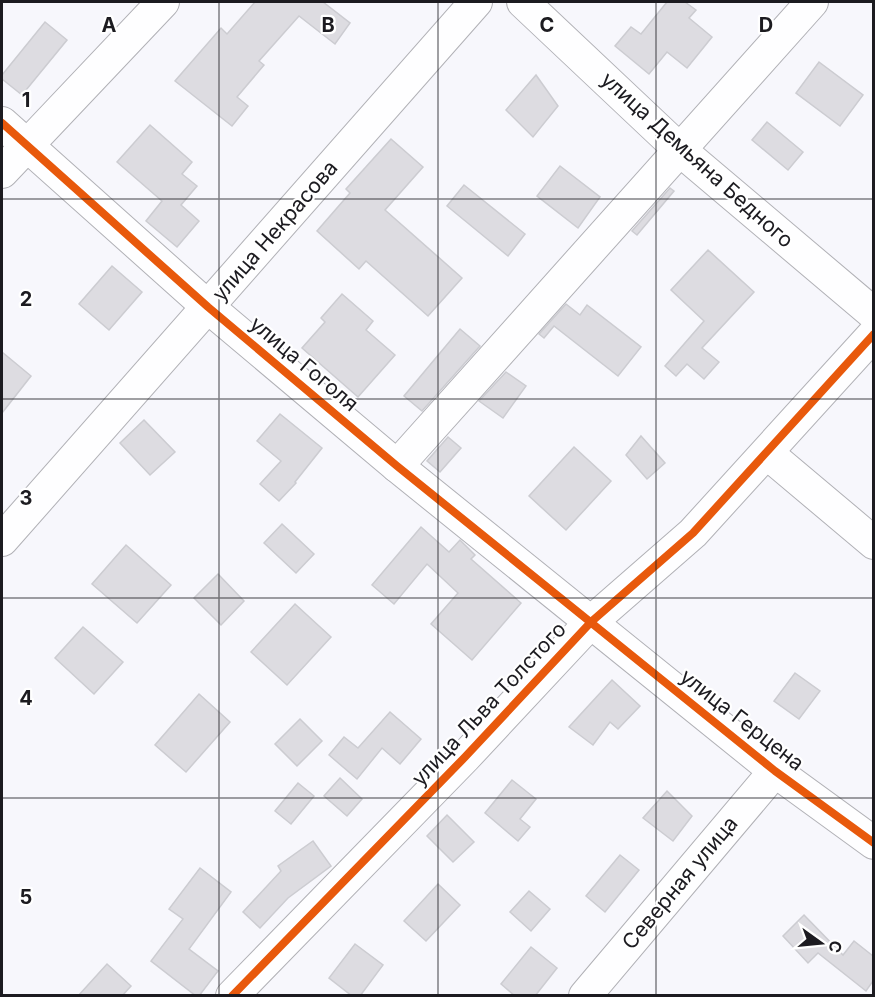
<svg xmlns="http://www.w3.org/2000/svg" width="875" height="997" font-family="Inter,sans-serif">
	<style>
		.building { fill: #dddce1; stroke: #ccccd1; stroke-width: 1.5 }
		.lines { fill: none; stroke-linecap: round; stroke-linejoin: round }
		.minor-casing { stroke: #b1b1b6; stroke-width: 34 }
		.minor { stroke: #fefeff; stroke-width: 32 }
		.cycleway-casing { stroke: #fff; stroke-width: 11 }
		.cycleway { stroke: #e8590c; stroke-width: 8 }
		.grid { fill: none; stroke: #1c1b20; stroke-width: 1.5; stroke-opacity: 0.55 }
		.labels { text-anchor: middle; stroke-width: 4.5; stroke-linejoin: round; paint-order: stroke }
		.street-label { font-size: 21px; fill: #1c1b20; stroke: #fff }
		.grid-label { font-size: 20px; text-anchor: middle; font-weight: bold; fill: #1c1b20; stroke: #fff; stroke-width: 4.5; stroke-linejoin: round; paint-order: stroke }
	</style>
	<rect width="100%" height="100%" fill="#f7f7fc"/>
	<!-- building -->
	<g class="building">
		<path d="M255,2h68l27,21 -15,21 -36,-28 -40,45 5,4 -27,32 11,9 -16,20 -57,-45 46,-53 6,6z"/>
		<path d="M667,2h18l11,8 -7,8 23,19 -25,31 -20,-16 -18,22 -34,-28 16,-19 10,7z"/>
		<path d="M45,22l22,18 -45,55 -20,-16v-4z"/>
		<path d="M819,62l44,33 -23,31 -44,-33z"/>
		<path d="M536,75l22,31 -25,31 -27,-27z"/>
		<path d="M767,122l36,30 -15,18 -36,-30z"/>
		<path d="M150,125l42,37 -10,12 15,12 -16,19 18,16 -22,26 -31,-26 16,-20 -45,-39z"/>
		<path d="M391,139l32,28 -38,43 77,68 -34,38 -62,-55 -7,8 -42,-38 33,-38 -4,-4z"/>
		<path d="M560,166l40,31 -22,31 -41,-32z"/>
		<path d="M464,185l61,49 -17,22 -61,-50z"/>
		<path d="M670,188l4,3 -37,44 -5,-4z"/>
		<path d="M708,250l46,42 -52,56 17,14 -15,17 -17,-15 -11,12 -11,-10 39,-45 -33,-31z"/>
		<path d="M112,266l30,26 -33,38 -30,-26z"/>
		<path d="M342,294l31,27 -7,9 29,25 -37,42 -56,-49 23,-26 -4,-4z"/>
		<path d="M566,304l14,11 7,-10 54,42 -23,29 -64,-50 -10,12 -5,-4z"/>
		<path d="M460,329l20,17 -58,65 -18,-15z"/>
		<path d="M2,352l29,24 -29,37z"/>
		<path d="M506,372l20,14 -23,32 -24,-17z"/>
		<path d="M280,414l42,34 -27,34 1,1 -17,18 -19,-17 21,-23 -24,-20z"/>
		<path d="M144,420l31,32 -25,23 -30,-32z"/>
		<path d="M641,436l24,27 -18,16 -21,-24z"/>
		<path d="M448,437l13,11 -21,24 -13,-11z"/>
		<path d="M574,447l37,34 -45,49 -37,-34z"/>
		<path d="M282,524l32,30 -18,19 -32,-30z"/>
		<path d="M421,527l28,25 11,-12 15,15 -4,4 50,44 -49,57 -41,-36 27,-31 -31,-29 -33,40 -22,-19z"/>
		<path d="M126,545l45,40 -34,38 -45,-39z"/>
		<path d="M218,574l26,27 -23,24 -27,-27z"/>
		<path d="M295,604l36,33 -44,48 -36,-33z"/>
		<path d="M83,627l40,35 -29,32 -39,-36z"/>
		<path d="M795,673l25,18 -21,28 -25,-18z"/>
		<path d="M612,680l28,26 -22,23 -8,-7 -17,23 -24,-18z"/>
		<path d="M199,694l31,28 -44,50 -31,-27z"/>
		<path d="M390,712l31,27 -21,25 -18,-16 -25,31 -28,-24 15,-18 14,11z"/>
		<path d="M300,719l22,22 -25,25 -22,-22z"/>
		<path d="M340,778l22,21 -15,17 -23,-20z"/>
		<path d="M512,780l24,19 -16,20 10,8 -12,14 -33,-28z"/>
		<path d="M298,783l16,13 -23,28 -16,-13z"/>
		<path d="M667,791l25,25 -19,25 -30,-23z"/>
		<path d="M447,815l27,27 -21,20 -26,-26z"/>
		<path d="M313,841l18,25 -43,32 -28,30 -17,-16 38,-41 -3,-5z"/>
		<path d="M620,855l19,15 -34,42 -19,-16z"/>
		<path d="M200,868l31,24 -42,57 29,22 -19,25h-3l-45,-35 32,-42 -14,-10z"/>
		<path d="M438,884l22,21 -34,36 -22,-20z"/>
		<path d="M529,891l21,18 -19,22 -21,-19z"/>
		<path d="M804,915l39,40 11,-14 19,15v25l-7,10 -48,-38 -10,10 -25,-27z"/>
		<path d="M355,944l28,21 -23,31h-8l-23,-18z"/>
		<path d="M531,947l26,21 -22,28h-20l-14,-12z"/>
		<path d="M107,964l24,22 -9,10h-44z"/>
	</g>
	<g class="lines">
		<!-- minor casing -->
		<g class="minor-casing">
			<g id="minor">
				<path d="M523,2l157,148 194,164"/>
				<path d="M2,123l206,184 189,159 378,305 99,72"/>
				<path d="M2,172l161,-170"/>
				<path d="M767,453l107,90"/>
				<path d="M397,466l415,-464"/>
				<path d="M2,540l474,-538"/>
				<path d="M232,996l233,-239 126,-135 102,-89 181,-199"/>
				<path d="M585,996l190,-225"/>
			</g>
		</g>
		<!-- minor -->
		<use href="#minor" class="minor"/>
		<!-- cycleway casing -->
		<g class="cycleway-casing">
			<g id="cycleway">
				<path d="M2,123l206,184 189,159 378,305 99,72"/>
				<path d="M232,996l233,-239 126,-135 102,-89 181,-199"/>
			</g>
		</g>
		<!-- cycleway -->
		<use href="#cycleway" class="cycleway"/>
	</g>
	<!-- grid -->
	<path class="grid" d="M219,2v994M438,2v994M656,2v994M2,199h872M2,399h872M2,598h872M2,798h872"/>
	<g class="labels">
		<!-- street labels -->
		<g class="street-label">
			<text transform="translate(697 160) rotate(42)" y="7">улица Демьяна Бедного</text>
			<text transform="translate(275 231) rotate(-49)" y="7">улица Некрасова</text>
			<text transform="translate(304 364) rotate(40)" y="7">улица Гоголя</text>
			<text transform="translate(489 704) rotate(-47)" y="7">улица Льва Толстого</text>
			<text transform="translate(742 720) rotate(38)" y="7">улица Герцена</text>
			<text transform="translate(680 883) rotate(-50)" y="7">Северная улица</text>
		</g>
	</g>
	<g class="grid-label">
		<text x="109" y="32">A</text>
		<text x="328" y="32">B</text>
		<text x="547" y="32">C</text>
		<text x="766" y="32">D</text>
		<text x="26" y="107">1</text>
		<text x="26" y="306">2</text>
		<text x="26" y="505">3</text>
		<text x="26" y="705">4</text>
		<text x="26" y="904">5</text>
	</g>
	<!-- border -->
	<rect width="875" height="997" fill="none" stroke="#1c1b20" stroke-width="6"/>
	<!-- north arrow -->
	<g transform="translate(821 943) rotate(105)" stroke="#ffffff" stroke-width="4.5" paint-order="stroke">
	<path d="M0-4.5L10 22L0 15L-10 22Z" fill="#1c1b20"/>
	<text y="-9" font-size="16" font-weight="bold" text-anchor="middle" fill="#1c1b20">С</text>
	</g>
</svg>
